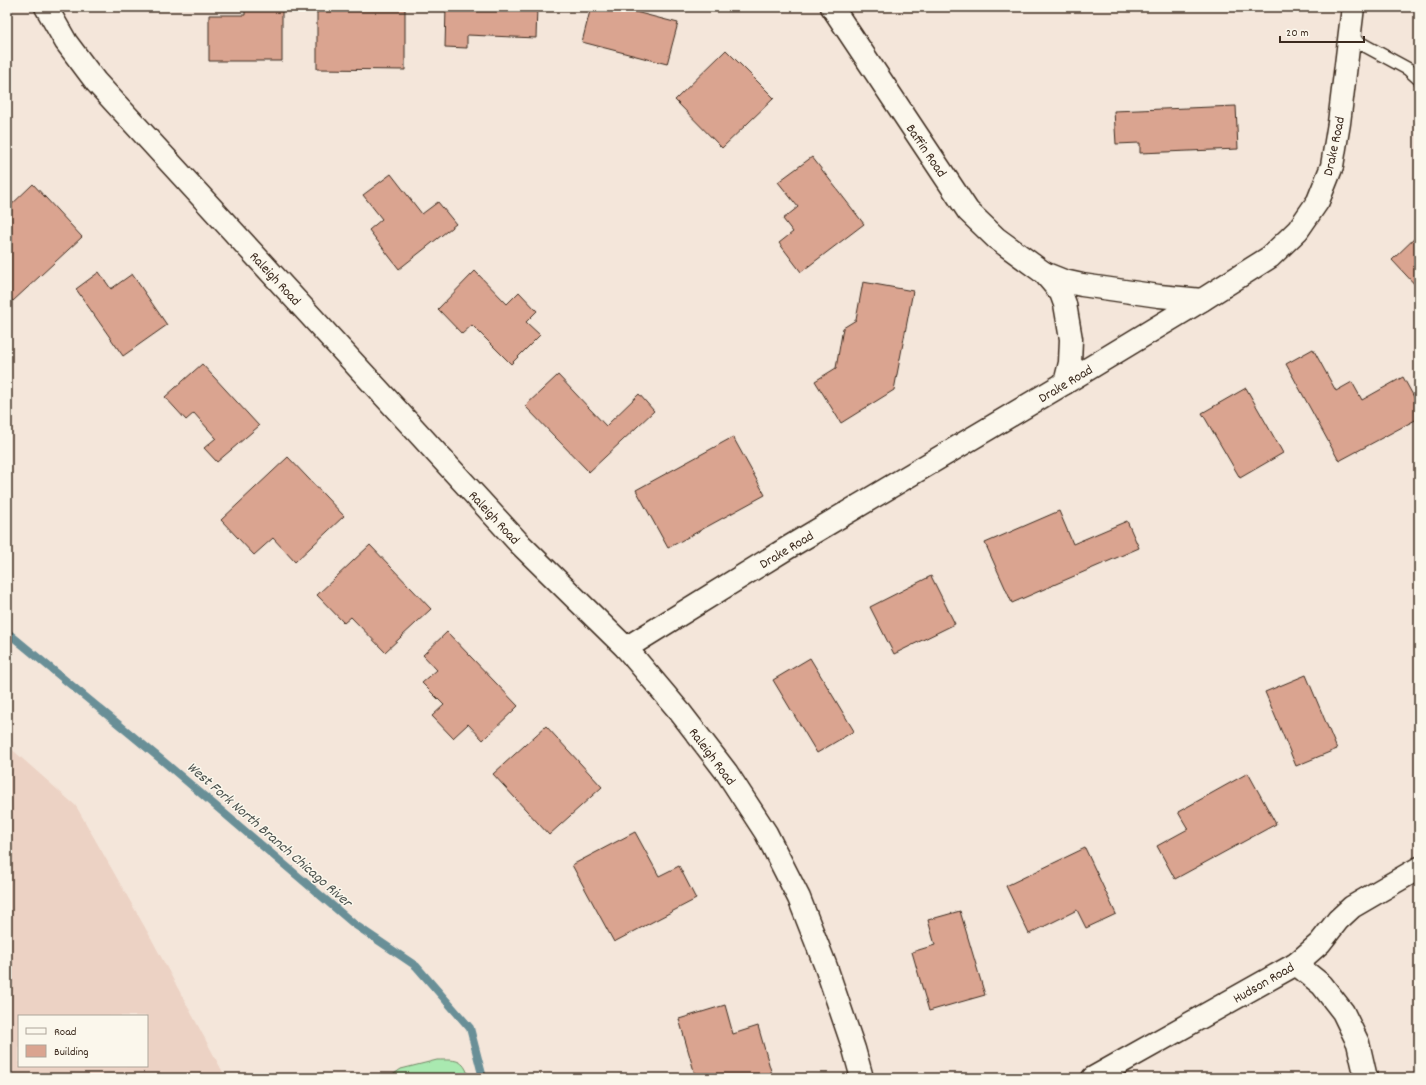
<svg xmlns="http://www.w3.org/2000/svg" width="1426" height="1085" font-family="Dekko,sans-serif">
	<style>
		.built { fill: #ecd2c4; fill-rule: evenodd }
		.green { fill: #a9e9b0; stroke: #728a67 }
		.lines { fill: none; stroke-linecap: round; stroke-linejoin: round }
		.stream { stroke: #698f97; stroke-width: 8 }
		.building { fill: #daa490; stroke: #3b2a1e }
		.service-casing { stroke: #3b2a1e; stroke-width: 15 }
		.minor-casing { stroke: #3b2a1e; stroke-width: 25 }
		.service { stroke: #fbf7ec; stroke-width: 12 }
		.minor { stroke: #fbf7ec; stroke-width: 22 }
		.labels { text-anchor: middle; stroke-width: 3; stroke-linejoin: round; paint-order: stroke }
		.street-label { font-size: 14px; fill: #3b2a1e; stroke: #fbf7ec }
		.water-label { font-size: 15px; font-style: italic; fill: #4e5450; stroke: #fbf7ec }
	</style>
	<rect width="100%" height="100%" fill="#f4e6da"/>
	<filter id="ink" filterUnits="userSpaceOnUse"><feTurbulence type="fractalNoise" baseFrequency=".025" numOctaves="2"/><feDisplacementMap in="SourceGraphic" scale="8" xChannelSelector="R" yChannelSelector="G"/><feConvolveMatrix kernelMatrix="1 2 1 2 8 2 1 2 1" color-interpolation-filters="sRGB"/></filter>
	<g filter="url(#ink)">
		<!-- built -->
		<path class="built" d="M7,745l69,61 75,132 75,140h-219zM19,1016h128v50h-128z"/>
		<!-- green -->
		<path class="green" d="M437,1060c18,0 27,-2 32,18h-81l13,-9z"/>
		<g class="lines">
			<!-- stream -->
			<path class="stream" d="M7,632l156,129 191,163 62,42 54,62 13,50"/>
		</g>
		<!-- building -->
		<g class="building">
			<path d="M245,7h37v54h-73v-46h36z"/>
			<path d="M446,7h91l-1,31 -69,-3v13l-22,-1z"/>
			<path d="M591,7h25l62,16 -11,41 -85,-22z"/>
			<path d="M317,8l88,1v61l-88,-1z"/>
			<path d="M726,50l48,48 -52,50 -47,-48z"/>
			<path d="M1236,106l2,43 -98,4v-10l-24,1 -2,-33z"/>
			<path d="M812,157l52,67 -63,48 -22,-29 14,-11 -10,-13 15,-12 -20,-25z"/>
			<path d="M391,174l31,40 16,-12 18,22 -57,45 -30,-39 13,-11 -19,-24z"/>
			<path d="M33,184l49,53 -69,64 -6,-6v-35l2,-2 -2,-2v-47z"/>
			<path d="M1419,234v55l-27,-29z"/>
			<path d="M475,271l32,33 12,-12 18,19 -11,11 14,13 -29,29 -39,-39 -10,9 -24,-25z"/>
			<path d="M99,272l12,17 21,-15 35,51 -44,31 -47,-67z"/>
			<path d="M863,282l50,9 -19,99 -53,33 -26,-42 21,-13 7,-40 13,-8z"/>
			<path d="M1313,349l23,42 16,-9 10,18 41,-23 16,29v12l-80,43 -53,-97z"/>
			<path d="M202,364l57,62 -42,36 -13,-14 12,-10 -22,-25 -8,7 -21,-23z"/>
			<path d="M558,375l48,51 33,-32 15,17 -65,61 -64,-66z"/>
			<path d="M1246,388l37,65 -43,25 -38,-65z"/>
			<path d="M733,437l32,58 -97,53 -32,-58z"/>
			<path d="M288,457l56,59 -49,46 -22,-24 -19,17 -33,-35z"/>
			<path d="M1059,511l14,33 54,-23 12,27 -127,55 -27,-60z"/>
			<path d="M370,545l61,64 -46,43 -34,-35 -7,6 -27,-28z"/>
			<path d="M931,576l24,48 -61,30 -24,-47z"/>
			<path d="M447,632l71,74 -35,34 -15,-16 -15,14 -21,-22 12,-11 -22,-22 15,-13 -14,-15z"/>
			<path d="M810,658l44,73 -37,22 -44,-73z"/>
			<path d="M1306,675l31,74 -41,17 -31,-74z"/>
			<path d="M546,726l56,61 -53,48 -56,-61z"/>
			<path d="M1248,773l28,51 -101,55 -18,-33 31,-17 -10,-17z"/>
			<path d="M635,832l24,44 20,-10 17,33 -82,43 -42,-77z"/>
			<path d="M1085,848l31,66 -30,14 -9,-18 -48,24 -23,-48z"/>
			<path d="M960,911l25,84 -56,16 -17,-59 23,-7 -7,-25z"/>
			<path d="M725,1005l8,29 25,-8 15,52h-77l-17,-59z"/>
		</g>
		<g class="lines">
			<!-- service casing -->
			<g class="service-casing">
				<path id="service" d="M1349,37l59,32 11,10"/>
			</g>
			<!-- minor casing -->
			<g class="minor-casing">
				<g id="minor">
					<path d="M46,7l20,35 30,40 424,462 106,104 54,64 47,61 39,60 33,65 27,69 28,82 8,29"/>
					<path d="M832,7l136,204 28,27 48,35 17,20 4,11 6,35 -1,24 -5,20"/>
					<path d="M1044,273l20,8 18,4 77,11 43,4"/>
					<path d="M626,648l163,-101 276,-164 137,-83 68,-43 28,-27 20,-29 14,-35 7,-43 14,-116"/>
					<path d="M1296,964l26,21 21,27 15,31 8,35"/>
					<path d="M1093,1078l203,-114 24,-21 18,-23 14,-13 67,-39"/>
				</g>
			</g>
			<!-- service -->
			<use href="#service" class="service"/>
			<!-- minor -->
			<use href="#minor" class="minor"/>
		</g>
	</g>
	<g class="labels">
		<!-- street labels -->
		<g class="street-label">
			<text transform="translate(1333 146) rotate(-78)" y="5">Drake Road</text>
			<text transform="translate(927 150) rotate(56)" y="5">Baffin Road</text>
			<text transform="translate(276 278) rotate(47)" y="5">Raleigh Road</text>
			<text transform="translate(1065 383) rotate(-31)" y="5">Drake Road</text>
			<text transform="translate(495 517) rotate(47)" y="5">Raleigh Road</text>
			<text transform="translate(786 549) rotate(-31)" y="5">Drake Road</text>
			<text transform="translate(713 756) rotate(53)" y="5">Raleigh Road</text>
			<text transform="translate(1263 982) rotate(-30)" y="5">Hudson Road</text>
		</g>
		<!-- water labels -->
		<g class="water-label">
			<text transform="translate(270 834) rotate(41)" y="5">West Fork North Branch Chicago River</text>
		</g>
	</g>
	<!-- margin -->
	<rect width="1426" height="1085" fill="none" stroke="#fbf7ec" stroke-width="24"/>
	<rect x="12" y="12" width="1402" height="1061" fill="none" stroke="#3b2a1e" stroke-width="1.5" filter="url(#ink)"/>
	<!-- legend -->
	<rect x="18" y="1015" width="130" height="52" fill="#fbf7ec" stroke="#aea59a"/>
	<rect x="26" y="1028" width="20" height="6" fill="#fbf7ec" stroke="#aea59a"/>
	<text x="54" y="1035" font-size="12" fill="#3b2a1e">Road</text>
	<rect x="26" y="1045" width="20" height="12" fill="#daa490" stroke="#aea59a"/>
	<text x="54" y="1055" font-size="12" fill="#3b2a1e">Building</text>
	<!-- scale -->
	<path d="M1280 36v6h84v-6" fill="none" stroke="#3b2a1e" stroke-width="2"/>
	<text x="1286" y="36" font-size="12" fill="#3b2a1e" stroke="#fbf7ec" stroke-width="3" paint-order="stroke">20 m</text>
</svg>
